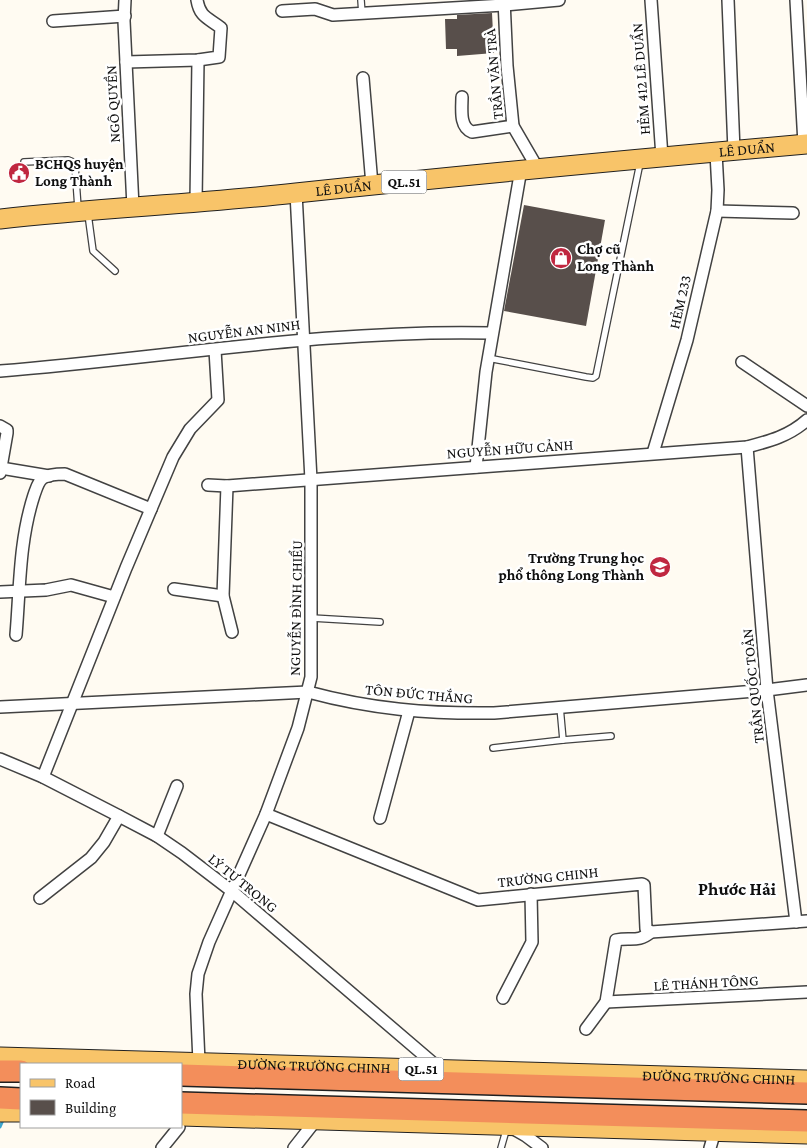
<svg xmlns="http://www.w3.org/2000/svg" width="807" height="1148" font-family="'Crimson Pro',serif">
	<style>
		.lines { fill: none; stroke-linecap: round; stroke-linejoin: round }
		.stream { stroke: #3da5cd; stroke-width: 3 }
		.building { fill: #584f4b }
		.lane-casing { stroke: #424242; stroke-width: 8 }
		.street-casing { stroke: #424242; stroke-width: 14 }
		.primary-casing { stroke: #202020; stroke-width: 21 }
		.highway-casing { stroke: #202020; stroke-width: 24 }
		.lane { stroke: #fff; stroke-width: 5.5 }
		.street { stroke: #fff; stroke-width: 11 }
		.primary { stroke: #f8c469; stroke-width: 19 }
		.highway { stroke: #f38e5b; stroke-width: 21 }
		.labels { text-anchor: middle; stroke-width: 5; stroke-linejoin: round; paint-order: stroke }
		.shield { fill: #fff; stroke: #575757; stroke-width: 1 }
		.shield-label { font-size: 14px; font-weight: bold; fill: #0f0f0f }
		.street-label { font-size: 15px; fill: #0f0f0f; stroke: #fff }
		.poi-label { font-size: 15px; font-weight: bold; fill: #0f0f0f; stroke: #fff; text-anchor: start }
		.quarter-label { font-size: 18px; font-weight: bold; fill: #0f0f0f; stroke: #fff }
	</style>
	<rect width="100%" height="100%" fill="#fffbf2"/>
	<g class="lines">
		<!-- stream -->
		<path class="stream" d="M0,1127l4,-9"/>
	</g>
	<!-- building -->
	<g class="building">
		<path d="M492,13l2,40 -37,3v-7h-11l-1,-30h12v-4z"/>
		<path d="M524,205l81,15 -19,106 -82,-15z"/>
	</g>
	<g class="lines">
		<!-- lane casing -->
		<g class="lane-casing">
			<g id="lane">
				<path d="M361,0l1,14"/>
				<path d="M24,162l44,-2 5,2 2,4 3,42"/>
				<path d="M88,214l5,37 22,20"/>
				<path d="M488,358l98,19 7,1 3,-2 44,-213"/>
				<path d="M312,618l68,4"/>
				<path d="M563,740l48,-4"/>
				<path d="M493,748l70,-8 -3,-33"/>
				<path d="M501,1148l6,-21"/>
			</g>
		</g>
		<!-- street casing -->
		<g class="street-casing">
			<g id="street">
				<path d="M125,0l-1,21 9,186"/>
				<path d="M504,0l3,66 6,60 25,43"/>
				<path d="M651,0l11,157"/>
				<path d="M728,0l6,151"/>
				<path d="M796,0l8,144"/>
				<path d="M282,11l33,-2 18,6 171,-10 55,-5"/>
				<path d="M53,21l72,-5"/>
				<path d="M126,62l72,-2 21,-3 2,-29c-12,-10 -21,-10 -24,-28"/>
				<path d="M363,78l9,107"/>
				<path d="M462,97c0,12 -3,30 10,35l41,-6"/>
				<path d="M196,201l2,-141"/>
				<path d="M717,211l76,2"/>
				<path d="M742,362l65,44"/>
				<path d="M0,371c164,-13 327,-42 492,-38"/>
				<path d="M0,426l7,4v3l-7,40"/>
				<path d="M747,447l20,243 29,232"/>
				<path d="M653,453l34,-113 30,-129 1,-21 -2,-37"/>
				<path d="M476,467l10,-95 35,-203"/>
				<path d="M1,468l48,8"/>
				<path d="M208,485l19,1 520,-39c23,-6 42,-11 60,-27"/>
				<path d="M227,486l-4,110 9,36"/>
				<path d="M174,589l49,7"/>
				<path d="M0,592l46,-2 25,-5 43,12"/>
				<path d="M16,635c4,-47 3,-94 18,-140 2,-5 4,-14 9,-17 6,-4 15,-4 22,-4l86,35"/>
				<path d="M0,707l308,-15c63,17 120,22 186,21l273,-23 40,-5"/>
				<path d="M0,759l43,18 76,39 38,20 25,17 51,39 207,177"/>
				<path d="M43,777l83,-209 47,-111 17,-28 28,-29 -3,-50"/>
				<path d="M266,814l212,86 164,-16 2,1 2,44 5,3 156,-11"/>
				<path d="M380,818l29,-107"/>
				<path d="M157,836l20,-50"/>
				<path d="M40,898l51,-40 13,-16 15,-26"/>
				<path d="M503,998l29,-56 -1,-48"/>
				<path d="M606,1002l201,-10"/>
				<path d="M586,1029l20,-27 10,-62c15,-3 22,3 35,-8"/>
				<path d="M199,1062l-3,-68 2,-20 11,-32 57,-128 32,-86 13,-51v-197l-15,-287"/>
				<path d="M512,1128l14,8 16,12"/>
				<path d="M162,1148l17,-21"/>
				<path d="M294,1148l22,-28"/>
				<path d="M710,1148l5,-17"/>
			</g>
		</g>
		<!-- primary casing -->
		<g class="primary-casing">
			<g id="primary">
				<path id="s1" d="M0,219c99,-11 198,-15 296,-26 170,-18 341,-34 511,-49"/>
				<path id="s2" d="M0,1057l807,23"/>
				<path d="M0,1112h21"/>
				<path d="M181,1116l626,18"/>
			</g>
		</g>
		<!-- highway casing -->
		<g class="highway-casing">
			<g id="highway">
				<path d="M0,1071h21"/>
				<path d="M181,1075l626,18"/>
				<path d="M0,1098l21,1"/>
				<path d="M181,1103l626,18"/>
			</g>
		</g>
		<!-- lane -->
		<use href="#lane" class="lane"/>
		<!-- street -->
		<use href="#street" class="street"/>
		<!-- primary -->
		<use href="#primary" class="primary"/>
		<!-- highway -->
		<use href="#highway" class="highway"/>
	</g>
	<!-- icons -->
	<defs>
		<g id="civic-disc" transform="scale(1.125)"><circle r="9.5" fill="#c02740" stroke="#fff"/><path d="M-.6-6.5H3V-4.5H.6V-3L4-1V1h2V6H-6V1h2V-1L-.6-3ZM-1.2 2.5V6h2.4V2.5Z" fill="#fff"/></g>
		<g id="shop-disc" transform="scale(1.125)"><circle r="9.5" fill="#c02740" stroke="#fff"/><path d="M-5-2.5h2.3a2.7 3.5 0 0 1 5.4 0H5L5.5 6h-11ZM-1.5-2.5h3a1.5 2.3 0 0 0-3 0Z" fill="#fff"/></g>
		<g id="school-disc" transform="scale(1.125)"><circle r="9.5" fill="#c02740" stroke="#fff"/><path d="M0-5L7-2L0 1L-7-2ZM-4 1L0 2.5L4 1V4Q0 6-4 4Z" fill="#fff"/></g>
	</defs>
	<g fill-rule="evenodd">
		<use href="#civic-disc" x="19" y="173"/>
		<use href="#shop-disc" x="561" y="258"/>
		<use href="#school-disc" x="660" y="567"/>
	</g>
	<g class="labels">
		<!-- shield labels -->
		<g class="shield">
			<rect x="381.5" y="170.5" width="45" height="23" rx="4"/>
			<rect x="398.5" y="1057.5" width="45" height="23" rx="4"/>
		</g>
		<g class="shield-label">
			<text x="404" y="187">QL.51</text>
			<text x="421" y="1074">QL.51</text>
		</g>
		<!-- street labels -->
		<g class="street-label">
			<text transform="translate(494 74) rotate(-95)" y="5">TRẦN VĂN TRÀ</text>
			<text transform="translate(641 79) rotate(-94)" y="5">HẺM 412 LÊ DUẨN</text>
			<text transform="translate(113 104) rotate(-93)" y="5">NGÔ QUYỀN</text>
			<text dy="5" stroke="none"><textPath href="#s1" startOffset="750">LÊ DUẨN</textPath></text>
			<text dy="5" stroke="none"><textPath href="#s1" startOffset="345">LÊ DUẨN</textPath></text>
			<text transform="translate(680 302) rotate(-77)" y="5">HẺM 233</text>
			<text transform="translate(244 331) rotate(-7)" y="5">NGUYỄN AN NINH</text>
			<text transform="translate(510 449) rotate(-4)" y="5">NGUYỄN HỮU CẢNH</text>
			<text transform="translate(296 608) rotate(-89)" y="5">NGUYỄN ĐÌNH CHIỂU</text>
			<text transform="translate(753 686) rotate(-96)" y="5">TRẦN QUỐC TOẢN</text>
			<text transform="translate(419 694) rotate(5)" y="5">TÔN ĐỨC THẮNG</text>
			<text transform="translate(548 877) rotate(-6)" y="5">TRƯỜNG CHINH</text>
			<text transform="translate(243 883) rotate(39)" y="5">LÝ TỰ TRỌNG</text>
			<text transform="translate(706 983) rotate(-3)" y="5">LÊ THÁNH TÔNG</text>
			<text dy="5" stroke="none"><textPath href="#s2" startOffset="314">ĐƯỜNG TRƯỜNG CHINH</textPath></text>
			<text dy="5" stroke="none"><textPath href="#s2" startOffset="719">ĐƯỜNG TRƯỜNG CHINH</textPath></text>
		</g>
		<!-- poi labels -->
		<g class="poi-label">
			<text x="35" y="169">BCHQS huyện<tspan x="35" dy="17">Long Thành</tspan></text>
			<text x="577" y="254">Chợ cũ<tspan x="577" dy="17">Long Thành</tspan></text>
			<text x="644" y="563" text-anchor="end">Trường Trung học<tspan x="644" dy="17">phổ thông Long Thành</tspan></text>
		</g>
		<!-- quarter labels -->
		<g class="quarter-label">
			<text x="737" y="895">Phước Hải</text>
		</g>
	</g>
	<!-- legend -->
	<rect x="20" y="1063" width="162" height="65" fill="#ffffff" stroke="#9f9f9f"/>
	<rect x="30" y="1079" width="25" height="8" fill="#f8c469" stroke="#9f9f9f"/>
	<text x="65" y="1088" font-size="15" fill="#0f0f0f">Road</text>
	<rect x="30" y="1100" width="25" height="15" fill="#584f4b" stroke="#9f9f9f"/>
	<text x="65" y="1113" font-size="15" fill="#0f0f0f">Building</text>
</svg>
